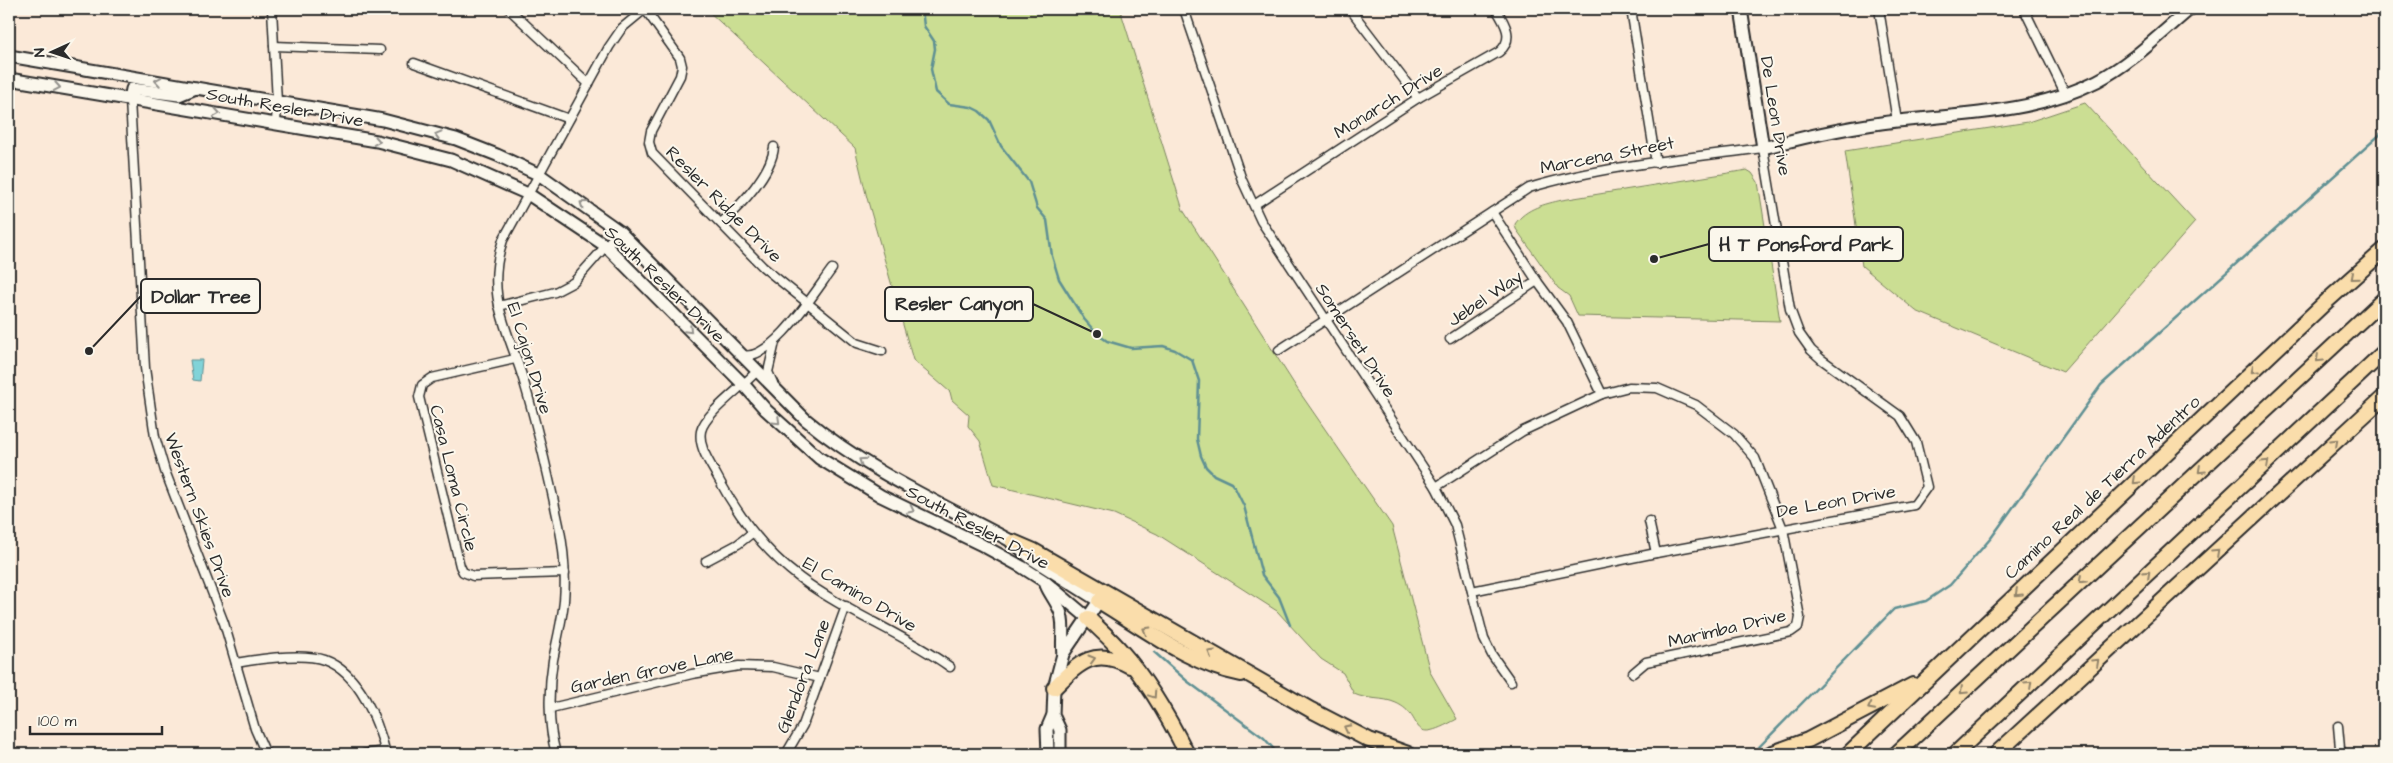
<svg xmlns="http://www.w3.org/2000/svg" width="2393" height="763" font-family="'Architects Daughter',sans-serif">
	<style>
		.green { fill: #cbde93; stroke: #7b845f }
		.water { fill: #81d3d8; stroke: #5f9093 }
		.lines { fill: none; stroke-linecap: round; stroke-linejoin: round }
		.stream { stroke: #5f9093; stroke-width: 2.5 }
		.street-casing { stroke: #2b2b2b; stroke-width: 11 }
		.secondary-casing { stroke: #2b2b2b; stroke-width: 15 }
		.highway-casing { stroke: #2b2b2b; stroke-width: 18 }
		.street { stroke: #fbf7ec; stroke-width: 8 }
		.secondary { stroke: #fbf7ec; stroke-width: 11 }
		.highway { stroke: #faddab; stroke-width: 14 }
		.oneway { stroke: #93918c }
		.oneway2 { stroke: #92846b }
		.labels { text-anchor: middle; stroke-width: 4; stroke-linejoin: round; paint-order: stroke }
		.street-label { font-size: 18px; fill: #2b2b2b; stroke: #fbf7ec }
		.leader { fill: none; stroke: #2b2b2b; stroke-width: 2 }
		.callout-dot { fill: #2b2b2b; stroke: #fbf7ec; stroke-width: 2 }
		.callout { fill: #fbf7ec; stroke: #2b2b2b; stroke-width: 2 }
		.callout-label { font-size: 19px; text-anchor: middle; font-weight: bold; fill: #2b2b2b }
	</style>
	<rect width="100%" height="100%" fill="#fbe9d8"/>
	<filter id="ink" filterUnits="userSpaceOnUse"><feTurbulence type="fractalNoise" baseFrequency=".02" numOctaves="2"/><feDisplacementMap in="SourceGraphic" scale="10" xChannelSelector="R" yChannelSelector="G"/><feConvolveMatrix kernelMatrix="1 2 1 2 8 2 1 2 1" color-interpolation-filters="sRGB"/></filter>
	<g filter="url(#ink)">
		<!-- green -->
		<g class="green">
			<path d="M706,9h414l63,201 115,180 94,136 38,146 27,47c-52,29 -30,-2 -61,-16 -13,-6 -29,-3 -42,-9l-11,-21 -22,-14 -44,-48 -120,-77 -43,-20 -121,-29 -13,-44 -12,-15 1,-11 -17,-15 -2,-8 -37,-32 -46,-162 -12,-50z"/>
			<path d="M2085,103l110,119 -132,150 -147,-61 -54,-45 -17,-115 183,-29z"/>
			<path d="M1747,170l5,3 6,9 22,139 -202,-5 -9,-20 -11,-8 -42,-59 -1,-5c11,-16 30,-20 47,-24z"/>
		</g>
		<!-- water -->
		<path class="water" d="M190,360h12l-2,21 -7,-1z"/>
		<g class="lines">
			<!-- stream -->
			<g class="stream">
				<path d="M922,9l2,17 10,15 1,8 -4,20 5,23 13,12 22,3 8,4 10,9 12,26 28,36 8,26 10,12 5,36 7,23 25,40 13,15 10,7 24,7 32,-2 12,4 17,10 7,21 -2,58 4,17 5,11 8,8 17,8 4,5 9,18 18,69 17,22 11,28"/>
				<path d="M1154,652l33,29 77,57 14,16"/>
				<path d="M1759,747l135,-138 32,-8 24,-16 41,-47 110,-153 283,-254"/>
			</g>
			<!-- street casing -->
			<g class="street-casing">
				<g id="street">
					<path d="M272,9l5,93 -1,22"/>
					<path d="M509,9l80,75"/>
					<path d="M645,9l35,49 2,8 -2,10 -29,55 -2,11 3,11 111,114 94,76 25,8"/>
					<path d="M1184,9l58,171 19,41 175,266 19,38 29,114 8,16 19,27"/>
					<path d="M1350,9l68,89"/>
					<path d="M1631,9l25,154"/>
					<path d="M1879,9l18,112"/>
					<path d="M2024,9l42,86"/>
					<path d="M274,46l106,4"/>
					<path d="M414,63l155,56"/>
					<path d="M130,100l15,268 10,69 10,34 59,152 31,106 11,25"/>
					<path d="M1254,205l164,-107 81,-46c16,-13 6,-29 -3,-43"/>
					<path d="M1492,212l45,69 30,41 35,72"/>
					<path d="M721,223c19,-17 51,-50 53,-76"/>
					<path d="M499,306l56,-14 19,-10 45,-51"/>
					<path d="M1450,339l87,-58"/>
					<path d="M1279,350l250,-162c72,-22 159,-30 234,-40l27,161 9,24 12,17 10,9 79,57 16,26 11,45 -13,18 -258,48 -184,38"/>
					<path d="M742,355c29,8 74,-65 90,-86"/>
					<path d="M515,359l-83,19 -10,7 -3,12 41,169 3,6 10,4 92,-3"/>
					<path d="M757,371c-13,15 -52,42 -56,60 -3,16 9,32 16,45 21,40 47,75 83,102 47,35 103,55 150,89"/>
					<path d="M773,383l-5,-11 7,-30"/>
					<path d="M1436,487l87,-56 79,-37 27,-7 28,1 39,17 38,29 21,24 28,71 17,88 -2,10 -7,5 -145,30 -13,11"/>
					<path d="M1649,521l7,32"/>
					<path d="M706,561l32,-17 14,-11"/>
					<path d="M236,663c23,-4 66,-11 88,-3 36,13 54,61 62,94"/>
					<path d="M551,708l141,-34 47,-8 34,1 47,11"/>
					<path d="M2338,726l2,22 3,6"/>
					<path d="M364,754l21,-3"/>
					<path d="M556,754c-8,-29 -8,-64 -3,-94 4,-20 9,-39 11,-59 2,-25 0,-51 -5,-76 -10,-47 -21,-96 -35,-143 -15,-52 -40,-85 -21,-142l106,-193 13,-19 23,-19"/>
					<path d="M786,754l17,-29 43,-119"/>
				</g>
			</g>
			<!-- secondary casing -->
			<g class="secondary-casing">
				<g id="secondary">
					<path d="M1741,9l22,139c44,-12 89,-22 134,-27 69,-7 137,-8 200,-40 35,-18 63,-47 93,-72"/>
					<path d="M9,56l374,64 73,19 41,16 43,20 79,56 186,188c62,52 137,85 208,123l18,16 68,43 -36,53 -9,34 -1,27 -6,14 1,25"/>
					<path d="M9,79l368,62 74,19 77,34 78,52 138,139 22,25 53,48 62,38 99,48 42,23 22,14 44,37"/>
					<path d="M130,100l2,-11 47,6 17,-7"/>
					<path d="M1046,585c4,10 12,18 15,29 4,13 0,26 2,40"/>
					<path d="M1053,715l7,15v24"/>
				</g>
			</g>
			<!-- highway casing -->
			<g class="highway-casing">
				<g id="highway">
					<path d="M1013,542l21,9 277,159 58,30 39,14"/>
					<path d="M1099,601c45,27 90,63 142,73"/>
					<path d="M1088,618c11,11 23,21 33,33 27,30 48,67 66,103"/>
					<path d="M1054,688c26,-26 40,-41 76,-22"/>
					<path d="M1770,754l38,-14 105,-55"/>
					<path d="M1848,754l480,-454 56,-50"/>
					<path d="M1896,754l488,-455"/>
					<path d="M1955,754l429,-402"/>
					<path d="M1996,754l388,-357"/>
				</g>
			</g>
			<!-- street -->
			<use href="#street" class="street"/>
			<!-- secondary -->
			<use href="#secondary" class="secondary"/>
			<!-- highway -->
			<use href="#highway" class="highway"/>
		</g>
		<!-- one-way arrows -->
		<defs><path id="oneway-chevron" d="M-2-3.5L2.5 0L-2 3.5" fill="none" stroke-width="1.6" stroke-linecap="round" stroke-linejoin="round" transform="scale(1.25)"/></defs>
		<g class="oneway">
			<use href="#oneway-chevron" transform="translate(158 81) rotate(-170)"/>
			<use href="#oneway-chevron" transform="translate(57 87) rotate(10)"/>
			<use href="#oneway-chevron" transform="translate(217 113) rotate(9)"/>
			<use href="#oneway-chevron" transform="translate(438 135) rotate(-165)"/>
			<use href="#oneway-chevron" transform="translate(377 141) rotate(11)"/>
			<use href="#oneway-chevron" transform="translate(583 204) rotate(-144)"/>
			<use href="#oneway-chevron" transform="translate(689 330) rotate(45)"/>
			<use href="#oneway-chevron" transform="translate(777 421) rotate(44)"/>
			<use href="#oneway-chevron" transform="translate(862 461) rotate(-147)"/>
			<use href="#oneway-chevron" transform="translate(911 510) rotate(26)"/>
		</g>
		<g class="oneway2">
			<use href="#oneway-chevron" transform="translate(2354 277) rotate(139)"/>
			<use href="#oneway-chevron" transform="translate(2319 359) rotate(137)"/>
			<use href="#oneway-chevron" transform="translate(2254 370) rotate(137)"/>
			<use href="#oneway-chevron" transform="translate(2335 442) rotate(-43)"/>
			<use href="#oneway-chevron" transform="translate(2266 463) rotate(-43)"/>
			<use href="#oneway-chevron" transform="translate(2201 470) rotate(137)"/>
			<use href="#oneway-chevron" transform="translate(2136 481) rotate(137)"/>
			<use href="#oneway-chevron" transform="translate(2216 552) rotate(-43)"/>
			<use href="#oneway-chevron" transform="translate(2147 574) rotate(-43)"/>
			<use href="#oneway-chevron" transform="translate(2082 580) rotate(137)"/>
			<use href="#oneway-chevron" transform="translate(2018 593) rotate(137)"/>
			<use href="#oneway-chevron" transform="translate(1146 630) rotate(-149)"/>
			<use href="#oneway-chevron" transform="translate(1211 653) rotate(-150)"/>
			<use href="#oneway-chevron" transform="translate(1092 659) rotate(-16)"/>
			<use href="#oneway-chevron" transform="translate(2096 662) rotate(-43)"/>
			<use href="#oneway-chevron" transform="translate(2029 684) rotate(-43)"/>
			<use href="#oneway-chevron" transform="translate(1963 691) rotate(137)"/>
			<use href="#oneway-chevron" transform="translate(1153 695) rotate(56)"/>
			<use href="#oneway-chevron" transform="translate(1871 707) rotate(153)"/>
			<use href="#oneway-chevron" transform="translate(1347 728) rotate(-153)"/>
		</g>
	</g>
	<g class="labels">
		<!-- street labels -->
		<g class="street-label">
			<text transform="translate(1388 101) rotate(-32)" y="6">Monarch Drive</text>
			<text transform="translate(285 107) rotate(10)" y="6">South Resler Drive</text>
			<text transform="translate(1776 116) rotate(81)" y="6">De Leon Drive</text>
			<text transform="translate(1607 155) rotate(-11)" y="6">Marcena Street</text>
			<text transform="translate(724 204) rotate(45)" y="6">Resler Ridge Drive</text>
			<text transform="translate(665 284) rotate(44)" y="6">South Resler Drive</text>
			<text transform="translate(1485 298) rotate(-34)" y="6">Jebel Way</text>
			<text transform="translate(1356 340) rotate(57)" y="6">Somerset Drive</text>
			<text transform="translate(530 358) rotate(73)" y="6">El Cajon Drive</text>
			<text transform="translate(454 478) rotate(76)" y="6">Casa Loma Circle</text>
			<text transform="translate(2102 487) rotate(-43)" y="6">Camino Real de Tierra Adentro</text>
			<text transform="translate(1836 501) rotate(-10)" y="6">De Leon Drive</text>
			<text transform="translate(200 515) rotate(70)" y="6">Western Skies Drive</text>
			<text transform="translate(978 527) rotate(28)" y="6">South Resler Drive</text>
			<text transform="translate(860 594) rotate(31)" y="6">El Camino Drive</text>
			<text transform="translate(1727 628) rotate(-13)" y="6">Marimba Drive</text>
			<text transform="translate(652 670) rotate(-12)" y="6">Garden Grove Lane</text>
			<text transform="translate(803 676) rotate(-69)" y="6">Glendora Lane</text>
		</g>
	</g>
	<!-- callouts -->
	<path class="leader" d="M1654 259L1709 244M89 351L141 296M1097 334L1033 304"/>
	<g class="callout-dot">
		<circle cx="1654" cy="259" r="5"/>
		<circle cx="89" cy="351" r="5"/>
		<circle cx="1097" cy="334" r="5"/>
	</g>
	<g class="callout">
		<rect x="1709" y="227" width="194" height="34" rx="5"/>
		<rect x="141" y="279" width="119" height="34" rx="5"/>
		<rect x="885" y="287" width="148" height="34" rx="5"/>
	</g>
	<g class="callout-label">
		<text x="1806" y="251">H T Ponsford Park</text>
		<text x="201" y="303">Dollar Tree</text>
		<text x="959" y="310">Resler Canyon</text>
	</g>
	<!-- margin -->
	<rect width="2393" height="763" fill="none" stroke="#fbf7ec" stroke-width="30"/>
	<rect x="15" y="15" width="2363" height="733" fill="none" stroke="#2b2b2b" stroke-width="2" filter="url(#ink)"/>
	<!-- north arrow -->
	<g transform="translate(52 52) rotate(267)" stroke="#fbf7ec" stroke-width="4" paint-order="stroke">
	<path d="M0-4L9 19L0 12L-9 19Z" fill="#2b2b2b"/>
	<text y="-8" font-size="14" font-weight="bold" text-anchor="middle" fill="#2b2b2b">N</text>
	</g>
	<!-- scale -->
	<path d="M30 726v8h132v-8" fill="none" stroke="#2b2b2b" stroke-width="2.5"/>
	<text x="38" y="726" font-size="15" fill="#2b2b2b" stroke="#fbf7ec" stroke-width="4" paint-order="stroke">100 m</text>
</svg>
